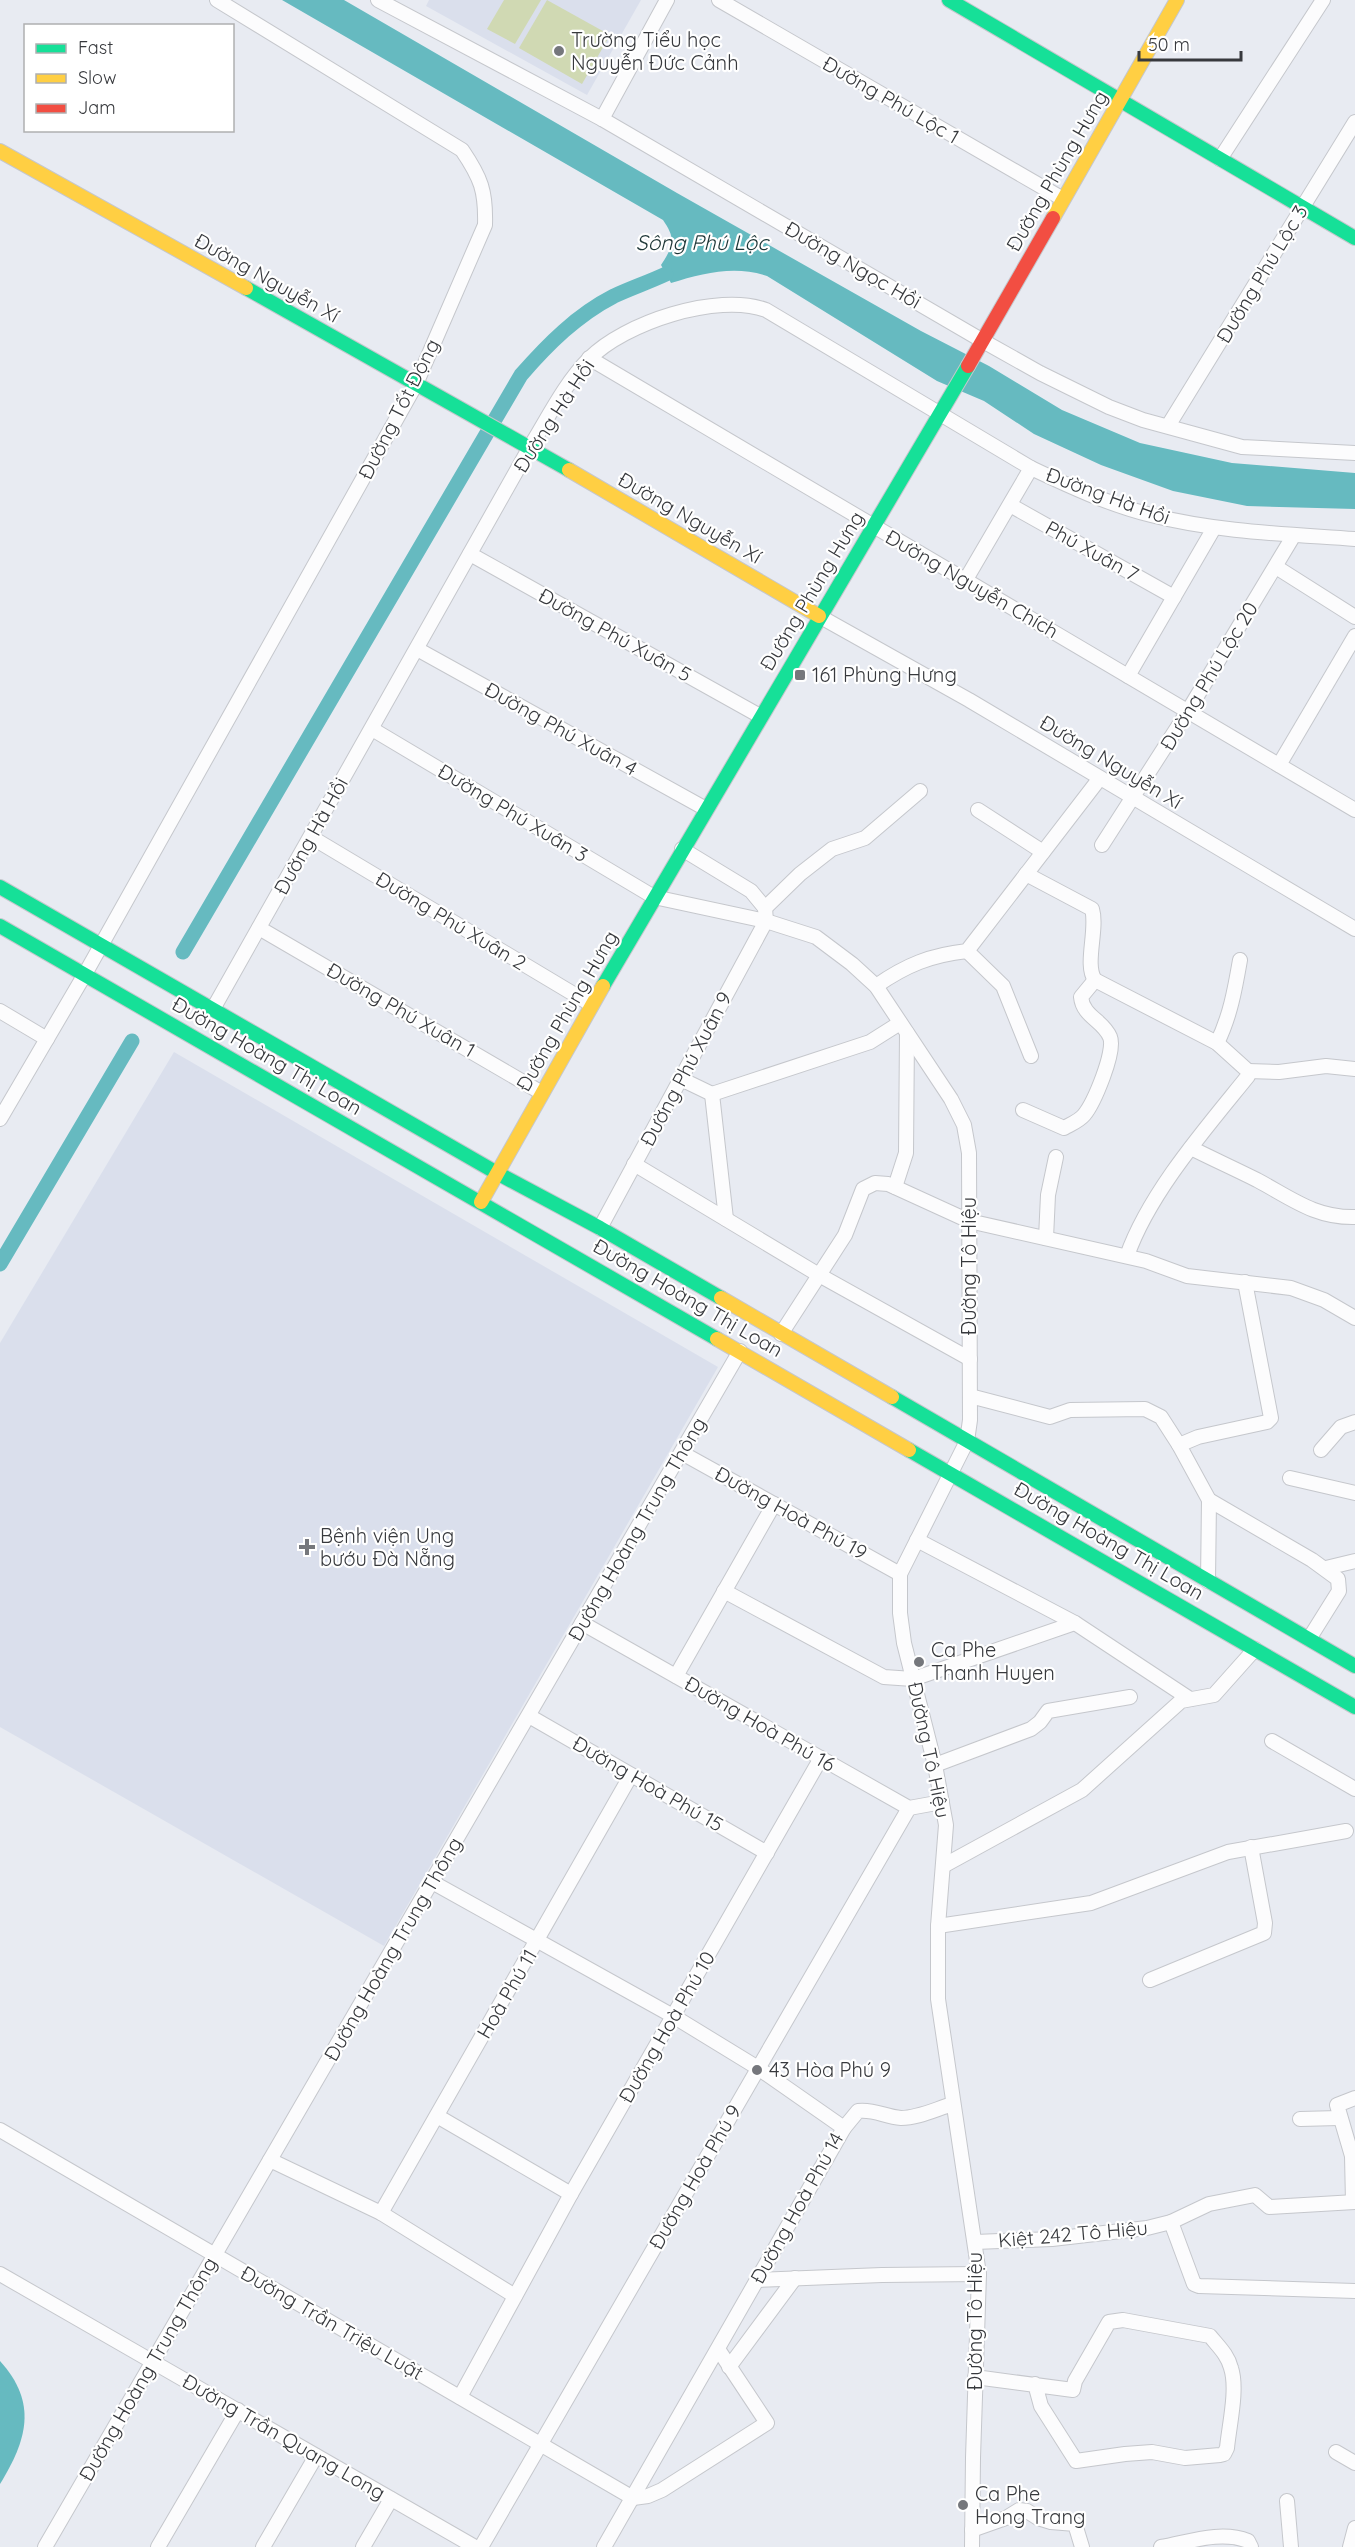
<svg xmlns="http://www.w3.org/2000/svg" width="1355" height="2547" font-family="Quicksand,sans-serif">
	<style>
		.built { fill: #dadfec }
		.green { fill: #d0d9b3 }
		.water { fill: #66bac0 }
		.lines { fill: none; stroke-linecap: round; stroke-linejoin: round }
		.canal { stroke: #66bac0; stroke-width: 15 }
		.street-casing { stroke: #c5c7cc; stroke-width: 16 }
		.fast-casing { stroke: #c5c7cc; stroke-width: 16 }
		.slow-casing { stroke: #c5c7cc; stroke-width: 16 }
		.jam-casing { stroke: #c5c7cc; stroke-width: 16 }
		.street { stroke: #fcfcfd; stroke-width: 14 }
		.fast { stroke: #16e098; stroke-width: 14 }
		.slow { stroke: #ffcf43; stroke-width: 14 }
		.jam { stroke: #f24e42; stroke-width: 14 }
		.poi-dot { fill: #75777c; stroke: #fff; stroke-width: 2 }
		.labels { text-anchor: middle; stroke-width: 4.5; stroke-linejoin: round; paint-order: stroke }
		.poi-label { font-size: 20px; fill: #37393d; stroke: #fff; text-anchor: start }
		.street-label { font-size: 20px; fill: #37393d; stroke: #fff }
		.water-label { font-size: 21px; font-style: italic; fill: #1c3536; stroke: #fff }
	</style>
	<rect width="100%" height="100%" fill="#e8ebf2"/>
	<!-- built -->
	<g class="built">
		<path d="M429,0h212l-54,95 -161,-89z"/>
		<path d="M174,1052l544,315 -334,579 -384,-219v-384z"/>
	</g>
	<!-- green -->
	<g class="green">
		<path d="M504,0h37l-26,44 -28,-15z"/>
		<path d="M547,0l63,35 -28,49 -63,-36z"/>
	</g>
	<!-- water -->
	<g class="water">
		<path d="M282,0h62l333,193 244,138 68,35 73,44 78,33 92,20 123,10v36l-108,-3 -74,-15 -72,-26 -67,-31 -50,-33 -47,-20 -170,-105c-32,-11 -64,-3 -96,7l-10,-18c13,-20 15,-26 2,-45z"/>
		<path d="M0,2361c38,42 27,79 0,123z"/>
	</g>
	<g class="lines">
		<!-- canal -->
		<g class="canal">
			<path d="M183,952l338,-577c27,-31 56,-60 93,-79 17,-8 35,-14 52,-22"/>
			<path d="M0,1264l132,-223"/>
		</g>
		<!-- street casing -->
		<g class="street-casing">
			<g id="street">
				<path d="M378,0l224,119 381,222 57,32 69,34 34,13 99,27 113,6"/>
				<path d="M719,0l344,199"/>
				<path d="M602,119l65,-119"/>
				<path d="M1220,159l103,-159"/>
				<path d="M589,358l766,452"/>
				<path d="M1168,426l187,-304"/>
				<path d="M1010,505l164,92"/>
				<path d="M470,554l290,162"/>
				<path d="M1276,567l79,50"/>
				<path d="M965,581l66,-113"/>
				<path d="M819,616l150,84 386,229"/>
				<path d="M417,649l289,160"/>
				<path d="M1128,676l86,-148"/>
				<path d="M372,729l282,168 112,24 50,16 36,27 24,22 75,113 13,26 5,28 1,267 -3,21 -67,133v39l4,30 31,122 11,60 -8,101v73l41,275 -6,184 -1,89"/>
				<path d="M1279,765l76,-129"/>
				<path d="M978,810l65,42"/>
				<path d="M311,837l281,168"/>
				<path d="M1102,845l86,-134 106,-176"/>
				<path d="M1026,874l66,35c6,20 -8,56 3,71l122,63 31,28v5c-42,52 -99,117 -121,180"/>
				<path d="M765,908l35,-34 32,-25 33,-11 55,-47"/>
				<path d="M259,928l283,165"/>
				<path d="M967,951l36,35 28,70"/>
				<path d="M876,986c30,-21 55,-31 91,-35l133,-173"/>
				<path d="M213,1009l317,-562c18,-29 35,-64 59,-88 35,-36 128,-67 177,-49l265,158c38,18 79,37 120,47 66,17 136,19 204,24"/>
				<path d="M0,1011l47,28"/>
				<path d="M1217,1043c13,-26 18,-54 23,-83"/>
				<path d="M1248,1071l31,1 47,-6 29,3"/>
				<path d="M681,1079l31,15"/>
				<path d="M1023,1110l41,18c7,-4 15,-7 20,-13 10,-12 32,-64 26,-78 -7,-17 -27,-20 -29,-40l14,-17"/>
				<path d="M0,1119l85,-145 331,-590 69,-159c1,-34 -4,-47 -23,-75l-245,-150"/>
				<path d="M1191,1148c22,11 44,21 66,32 34,18 58,38 98,37"/>
				<path d="M634,1164l185,111 151,84"/>
				<path d="M895,1187l11,-34 1,-120"/>
				<path d="M726,1219l-14,-125 158,-52 30,-19"/>
				<path d="M600,1228l166,-307 -1,-13 -14,-17 -69,-42"/>
				<path d="M1046,1238l2,-43 8,-38"/>
				<path d="M781,1334l64,-99 18,-46 12,-6 13,1 81,37 177,40 41,15 104,12 33,12 31,18"/>
				<path d="M970,1396l80,21 20,-7 75,-1 16,8 18,28 30,55 103,60 26,19 1,12 -30,48"/>
				<path d="M1179,1445l19,-8 69,-15 4,-4 -26,-136"/>
				<path d="M1321,1450l20,-23 14,-5"/>
				<path d="M682,1453l218,121"/>
				<path d="M1290,1478l65,15"/>
				<path d="M917,1540l158,83 115,76"/>
				<path d="M1326,1568l29,-7"/>
				<path d="M1208,1581l1,-81"/>
				<path d="M724,1591l160,86 29,2 162,-56"/>
				<path d="M582,1623l327,185 33,-6"/>
				<path d="M676,1676l98,-172"/>
				<path d="M529,1716l238,137"/>
				<path d="M1272,1741l83,48"/>
				<path d="M935,1765l96,-36 9,-7 8,-11 82,-14"/>
				<path d="M943,1866l139,-76 99,-89 33,-6 41,-46"/>
				<path d="M432,1882l241,134 85,52 86,60 -240,419"/>
				<path d="M938,1926l153,-23 137,-51 118,-21"/>
				<path d="M1150,1980l114,-47 1,-10 -14,-76"/>
				<path d="M437,2116l134,78"/>
				<path d="M1300,2119l39,-1"/>
				<path d="M844,2128l14,-17c17,-2 27,6 43,7 17,0 35,-9 52,-14"/>
				<path d="M0,2130l633,368 15,-2 14,-6 105,-67 -49,-74"/>
				<path d="M270,2160l111,53 134,83"/>
				<path d="M1353,2202l-1,-46 -15,-51 18,-7"/>
				<path d="M381,2213l250,-438"/>
				<path d="M1171,2222l23,62 5,2 156,5"/>
				<path d="M975,2242l77,-3 95,-11 24,-6 38,-18 46,-9 14,12 86,-5"/>
				<path d="M0,2274l475,273"/>
				<path d="M758,2280l124,-5 97,-1"/>
				<path d="M729,2367l66,-89"/>
				<path d="M975,2377l98,13 2,-9 34,-59 14,-2 87,16c8,10 18,19 21,32 7,21 -2,58 -4,80l-3,6 -4,1 -35,3 -33,-6 -27,2 -49,7 -35,-55 -6,-22"/>
				<path d="M460,2397l111,-203 250,-436"/>
				<path d="M1336,2452l19,11"/>
				<path d="M1287,2501l4,46"/>
				<path d="M972,2530l34,-12 13,-8 8,1 11,7 13,4 24,2 7,23"/>
				<path d="M45,2547l695,-1196"/>
				<path d="M158,2547l80,-137"/>
				<path d="M263,2547l53,-91"/>
				<path d="M363,2547l28,-48"/>
				<path d="M481,2547l428,-739"/>
				<path d="M1161,2547c28,-5 60,-17 87,-6l3,6"/>
				<path d="M1350,2547l5,-19"/>
			</g>
		</g>
		<!-- fast casing -->
		<g class="fast-casing">
			<g id="fast">
				<path d="M949,0l406,238"/>
				<path d="M246,288l323,182"/>
				<path d="M0,887l497,286 103,55 121,70"/>
				<path d="M0,926l717,413"/>
				<path d="M603,986l365,-620"/>
				<path d="M892,1397l463,269"/>
				<path d="M909,1450l446,257"/>
			</g>
		</g>
		<!-- slow casing -->
		<g class="slow-casing">
			<g id="slow">
				<path d="M0,151l246,137"/>
				<path d="M1053,218l124,-218"/>
				<path d="M569,470l250,146"/>
				<path d="M481,1202l122,-216"/>
				<path d="M721,1298l171,99"/>
				<path d="M717,1339l192,111"/>
			</g>
		</g>
		<!-- jam casing -->
		<g class="jam-casing">
			<path id="jam" d="M968,366l85,-148"/>
		</g>
		<!-- street -->
		<use href="#street" class="street"/>
		<!-- fast -->
		<use href="#fast" class="fast"/>
		<!-- slow -->
		<use href="#slow" class="slow"/>
		<!-- jam -->
		<use href="#jam" class="jam"/>
	</g>
	<!-- markers -->
	<g class="poi-dot">
		<circle cx="559" cy="51" r="6"/>
		<rect x="794" y="669" width="12" height="12" rx="3"/>
		<path d="M304 1538h6v6h6v6h-6v6h-6v-6h-6v-6h6z"/>
		<circle cx="919" cy="1662" r="6"/>
		<circle cx="757" cy="2070" r="6"/>
		<circle cx="963" cy="2505" r="6"/>
	</g>
	<g class="labels">
		<!-- poi labels -->
		<g class="poi-label">
			<text x="571" y="47">Trường Tiểu học<tspan x="571" dy="23">Nguyễn Đức Cảnh</tspan></text>
			<text x="812" y="682">161 Phùng Hưng</text>
			<text x="320" y="1543">Bệnh viện Ung<tspan x="320" dy="23">bướu Đà Nẵng</tspan></text>
			<text x="931" y="1657">Ca Phe<tspan x="931" dy="23">Thanh Huyen</tspan></text>
			<text x="769" y="2077">43 Hòa Phú 9</text>
			<text x="975" y="2501">Ca Phe<tspan x="975" dy="23">Hong Trang</tspan></text>
		</g>
		<!-- street labels -->
		<g class="street-label">
			<text transform="translate(891 100) rotate(30)" y="7">Đường Phú Lộc 1</text>
			<text transform="translate(1057 171) rotate(-60)" y="7">Đường Phùng Hưng</text>
			<text transform="translate(853 265) rotate(30)" y="7">Đường Ngọc Hồi</text>
			<text transform="translate(1262 274) rotate(-59)" y="7">Đường Phú Lộc 3</text>
			<text transform="translate(267 278) rotate(29)" y="7">Đường Nguyễn Xí</text>
			<text transform="translate(399 409) rotate(-63)" y="7">Đường Tốt Động</text>
			<text transform="translate(554 416) rotate(-57)" y="7">Đường Hà Hồi</text>
			<text transform="translate(1108 496) rotate(20)" y="7">Đường Hà Hồi</text>
			<text transform="translate(690 518) rotate(30)" y="7">Đường Nguyễn Xí</text>
			<text transform="translate(1092 551) rotate(29)" y="7">Phú Xuân 7</text>
			<text transform="translate(972 584) rotate(30)" y="7">Đường Nguyễn Chích</text>
			<text transform="translate(812 591) rotate(-59)" y="7">Đường Phùng Hưng</text>
			<text transform="translate(615 635) rotate(29)" y="7">Đường Phú Xuân 5</text>
			<text transform="translate(1209 676) rotate(-59)" y="7">Đường Phú Lộc 20</text>
			<text transform="translate(561 729) rotate(29)" y="7">Đường Phú Xuân 4</text>
			<text transform="translate(1111 762) rotate(31)" y="7">Đường Nguyễn Xí</text>
			<text transform="translate(513 813) rotate(31)" y="7">Đường Phú Xuân 3</text>
			<text transform="translate(311 836) rotate(-61)" y="7">Đường Hà Hồi</text>
			<text transform="translate(451 921) rotate(31)" y="7">Đường Phú Xuân 2</text>
			<text transform="translate(401 1010) rotate(30)" y="7">Đường Phú Xuân 1</text>
			<text transform="translate(567 1011) rotate(-60)" y="7">Đường Phùng Hưng</text>
			<text transform="translate(267 1056) rotate(30)" y="7">Đường Hoàng Thị Loan</text>
			<text transform="translate(686 1069) rotate(-62)" y="7">Đường Phú Xuân 9</text>
			<text transform="translate(969 1266) rotate(-90)" y="7">Đường Tô Hiệu</text>
			<text transform="translate(688 1298) rotate(30)" y="7">Đường Hoàng Thị Loan</text>
			<text transform="translate(791 1513) rotate(29)" y="7">Đường Hoà Phú 19</text>
			<text transform="translate(637 1529) rotate(-60)" y="7">Đường Hoàng Trung Thông</text>
			<text transform="translate(1109 1541) rotate(30)" y="7">Đường Hoàng Thị Loan</text>
			<text transform="translate(760 1724) rotate(30)" y="7">Đường Hoà Phú 16</text>
			<text transform="translate(929 1750) rotate(78)" y="7">Đường Tô Hiệu</text>
			<text transform="translate(648 1784) rotate(30)" y="7">Đường Hoà Phú 15</text>
			<text transform="translate(393 1949) rotate(-60)" y="7">Đường Hoàng Trung Thông</text>
			<text transform="translate(507 1994) rotate(-60)" y="7">Hoà Phú 11</text>
			<text transform="translate(667 2027) rotate(-60)" y="7">Đường Hoà Phú 10</text>
			<text transform="translate(695 2177) rotate(-60)" y="7">Đường Hoà Phú 9</text>
			<text transform="translate(797 2208) rotate(-61)" y="7">Đường Hoà Phú 14</text>
			<text transform="translate(1073 2234) rotate(-5)" y="7">Kiệt 242 Tô Hiệu</text>
			<text transform="translate(975 2321) rotate(-90)" y="7">Đường Tô Hiệu</text>
			<text transform="translate(332 2323) rotate(30)" y="7">Đường Trần Triệu Luật</text>
			<text transform="translate(148 2369) rotate(-60)" y="7">Đường Hoàng Trung Thông</text>
			<text transform="translate(284 2437) rotate(30)" y="7">Đường Trần Quang Long</text>
		</g>
		<!-- water labels -->
		<g class="water-label">
			<text x="702" y="250">Sông Phú Lộc</text>
		</g>
	</g>
	<!-- legend -->
	<rect x="24" y="24" width="210" height="108" fill="#ffffff" stroke="#afb0b1" stroke-width="1.5"/>
	<rect x="36" y="44" width="30" height="9" fill="#16e098" stroke="#afb0b1" stroke-width="1.5"/>
	<text x="78" y="54" font-size="18" fill="#37393d">Fast</text>
	<rect x="36" y="74" width="30" height="9" fill="#ffcf43" stroke="#afb0b1" stroke-width="1.5"/>
	<text x="78" y="84" font-size="18" fill="#37393d">Slow</text>
	<rect x="36" y="104" width="30" height="9" fill="#f24e42" stroke="#afb0b1" stroke-width="1.5"/>
	<text x="78" y="114" font-size="18" fill="#37393d">Jam</text>
	<!-- scale -->
	<path d="M1139 51v9h102v-9" fill="none" stroke="#37393d" stroke-width="3"/>
	<text x="1148" y="51" font-size="18" fill="#37393d" stroke="#ffffff" stroke-width="4.5" paint-order="stroke">50 m</text>
</svg>
